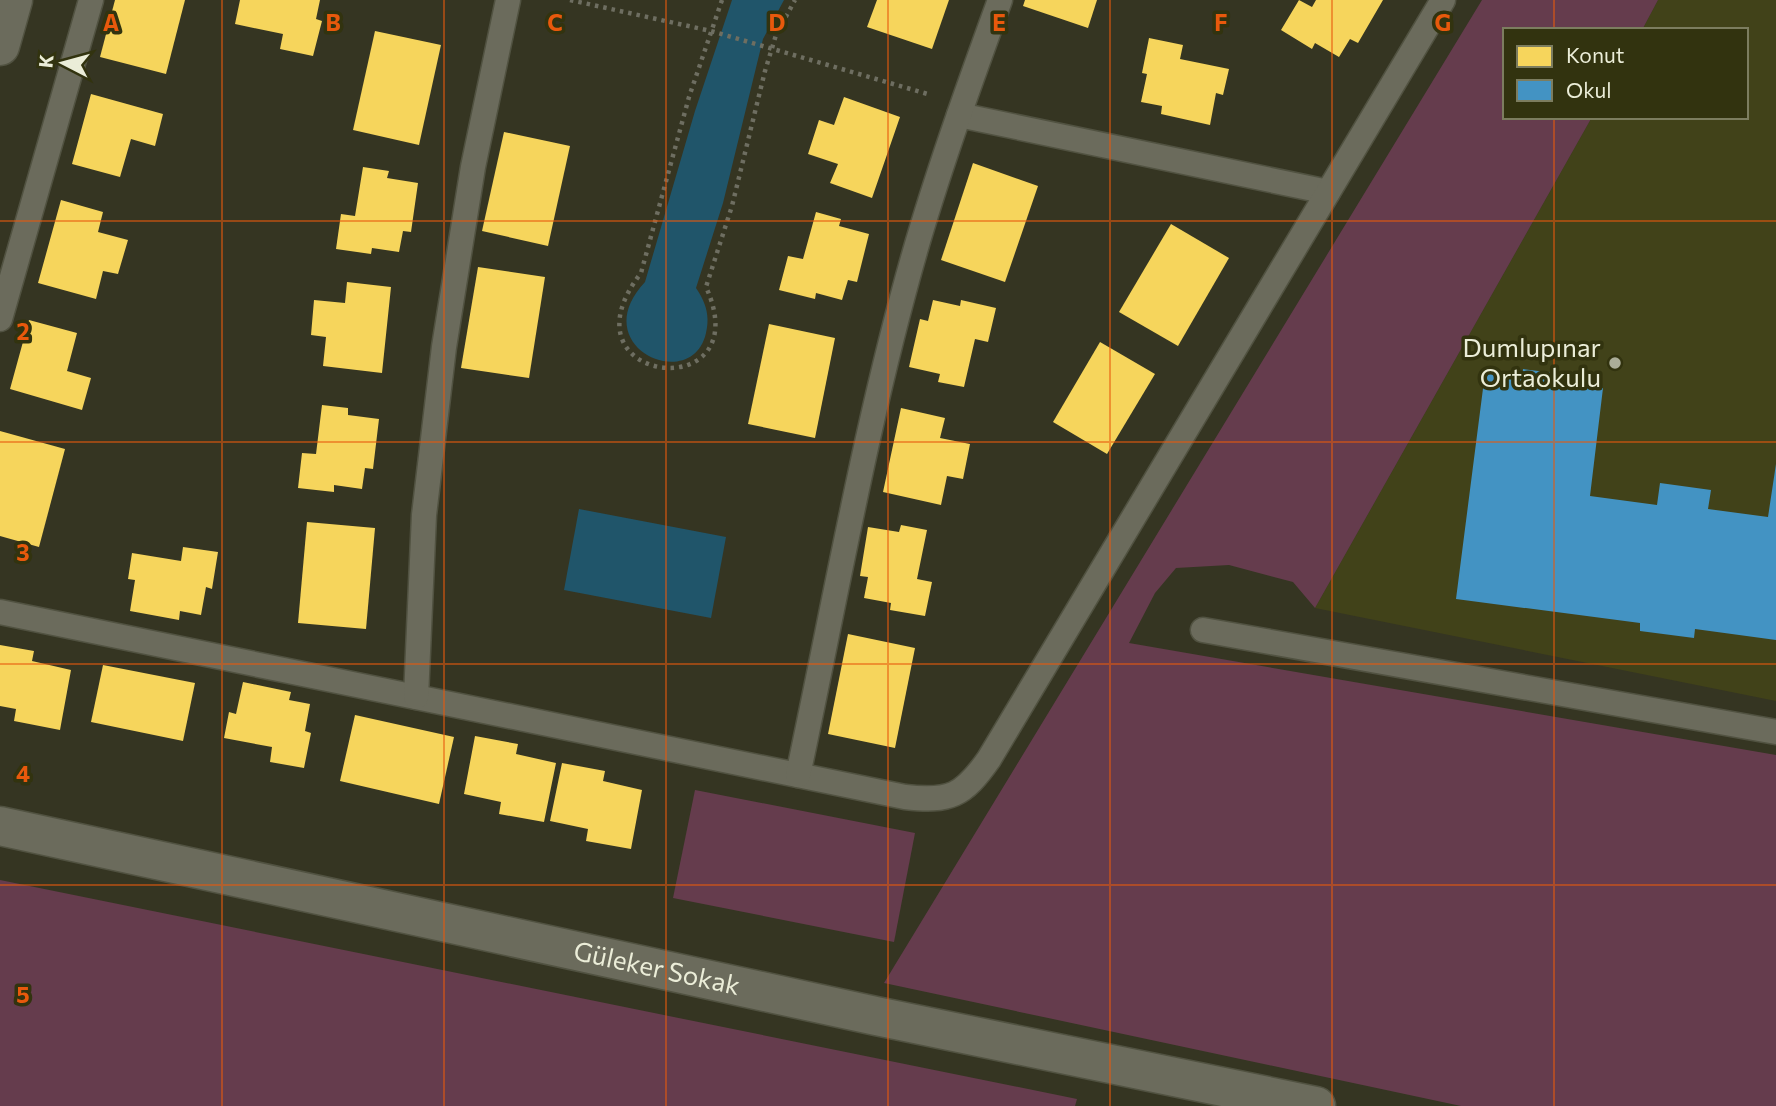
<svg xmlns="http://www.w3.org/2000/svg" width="1776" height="1106" font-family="Commissioner,sans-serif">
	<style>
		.built { fill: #414219 }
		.green { fill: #653c4d }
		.water { fill: #20556a }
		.homes { fill: #f6d55c }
		.schools { fill: #4393c3 }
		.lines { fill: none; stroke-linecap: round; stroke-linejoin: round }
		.lane-casing { stroke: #515241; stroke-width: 27 }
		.street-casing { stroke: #515241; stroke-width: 41 }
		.path { stroke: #6e6e61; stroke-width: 4.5; stroke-dasharray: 3.5 5; stroke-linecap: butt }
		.lane { stroke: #6b6b5c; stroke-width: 24 }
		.street { stroke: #6b6b5c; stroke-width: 38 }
		.grid { fill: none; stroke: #e8590c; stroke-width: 2; stroke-opacity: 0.55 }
		.poi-dot { fill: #abad98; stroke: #32330f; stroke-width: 2.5 }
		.labels { text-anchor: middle; stroke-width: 7; stroke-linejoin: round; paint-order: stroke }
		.poi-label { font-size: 26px; fill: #ebedd8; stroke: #32330f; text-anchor: end }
		.street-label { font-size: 26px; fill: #ebedd8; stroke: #32330f }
		.grid-label { font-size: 23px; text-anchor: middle; font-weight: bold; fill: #e8590c; stroke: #32330f; stroke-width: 7; stroke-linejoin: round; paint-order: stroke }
	</style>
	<rect width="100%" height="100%" fill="#353522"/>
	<!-- built -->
	<path class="built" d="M1658,0h118v701l-461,-93 277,-491h154v-87h-104z"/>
	<!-- green -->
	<g class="green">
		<path d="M1482,0h176l-16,30h-137v87h87l-277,491 -22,-26 -64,-17 -53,3 -21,25 -26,50 647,112v351h-315l-577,-123z"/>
		<path d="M695,790l220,43 -21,109 -221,-44z"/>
		<path d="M0,880l1077,219 -2,7h-1075z"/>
	</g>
	<!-- water -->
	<g class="water">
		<path d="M732,0h52l-21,39 -40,164 -27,85c10,15 14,27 10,45 -14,62 -122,14 -61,-51l50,-171z"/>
		<path d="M579,509l147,28 -15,81 -147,-28z"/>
	</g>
	<!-- homes -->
	<g class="homes">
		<path d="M115,0h70l-19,74 -66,-17z"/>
		<path d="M240,0h80l-4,19 6,2 -9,35 -33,-7 3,-15 -48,-10z"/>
		<path d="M877,0h72l-17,49 -65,-22z"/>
		<path d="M1025,0h72l-9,28 -65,-22z"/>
		<path d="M1299,0l13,7 4,-7h67l-25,43 -8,-4 -11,18 -24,-14 -3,6 -31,-19z"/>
		<path d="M375,31l66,14 -22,100 -66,-15z"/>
		<path d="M1149,38l34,7 -3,14 49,10 -6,26 -7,-2 -6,32 -49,-11 1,-8 -21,-4 6,-28 -5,-1z"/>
		<path d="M91,94l72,20 -8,32 -24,-7 -11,38 -48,-13z"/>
		<path d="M844,97l56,20 -28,81 -42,-15 8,-19 -30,-10 11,-34 15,5z"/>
		<path d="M504,132l66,14 -22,100 -66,-15z"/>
		<path d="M973,163l65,23 -33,96 -64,-22z"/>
		<path d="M363,167l26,4 -2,7 31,5 -7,49 -8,-1 -4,21 -27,-4 -1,6 -35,-5 5,-35 14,2z"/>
		<path d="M61,200l42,12 -5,20 30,8 -10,34 -15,-3 -7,28 -58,-16z"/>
		<path d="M816,212l25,7 -2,7 30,8 -12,48 -9,-2 -6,20 -26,-7 -1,6 -36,-9 9,-34 15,3z"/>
		<path d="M1171,224l58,34 -51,88 -59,-34z"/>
		<path d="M478,267l67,10 -16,101 -68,-10z"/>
		<path d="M347,282l44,5 -9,86 -59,-7 3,-29 -15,-2 3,-35 31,3z"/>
		<path d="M933,300l27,6 1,-6 35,8 -8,34 -13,-3 -11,48 -26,-5 2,-8 -31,-7 11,-48 8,2z"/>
		<path d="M29,320l48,13 -10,38 24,7 -9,32 -72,-21z"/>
		<path d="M769,324l66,14 -20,100 -67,-14z"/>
		<path d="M1100,342l55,32 -48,80 -54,-32z"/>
		<path d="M322,405l26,3v7l31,4 -6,50 -8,-1 -3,21 -28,-4v7l-36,-4 4,-35 14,1z"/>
		<path d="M901,408l44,10 -5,20 30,6 -7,35 -16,-3 -6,29 -58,-13z"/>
		<path d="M0,431l65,18 -26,98 -39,-11z"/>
		<path d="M307,522l68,6 -9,101 -68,-6z"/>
		<path d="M901,525l26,5 -10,49 15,3 -7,34 -35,-6 1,-7 -27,-5 4,-21 -8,-1 8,-49 31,5z"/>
		<path d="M183,547l35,5 -6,37 -6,-2 -5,28 -21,-4 -1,9 -49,-9 5,-31 -7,-1 4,-26 49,8z"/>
		<path d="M848,634l67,14 -20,100 -67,-14z"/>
		<path d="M0,645l34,6 -2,10 39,9 -11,60 -46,-9 2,-12 -16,-3z"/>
		<path d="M103,665l92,18 -12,58 -92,-19z"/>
		<path d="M243,682l48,10 -2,8 21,4 -5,27 6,2 -7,35 -34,-6 2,-15 -48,-9 5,-26 7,2z"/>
		<path d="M355,715l99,22 -15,67 -99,-23z"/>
		<path d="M475,736l43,8 -2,10 40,9 -12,59 -45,-8 2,-12 -37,-8z"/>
		<path d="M562,763l43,8 -2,10 39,9 -11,59 -45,-8 2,-12 -38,-8z"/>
	</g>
	<!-- schools -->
	<path class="schools" d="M1523,369l39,5 -1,9 42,5 -13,108 67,9 3,-22 51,7 -3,19 60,8 8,-53v176l-81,-11 -1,9 -54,-7v-8l-184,-24 29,-226 37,4z"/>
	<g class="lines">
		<!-- lane casing -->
		<g class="lane-casing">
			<g id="lane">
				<path d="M959,115l369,77"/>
				<path d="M0,319l91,-319"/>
				<path d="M0,612l905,185c45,5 58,-1 84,-38l454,-759"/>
				<path d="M1203,630l573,102"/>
				<path d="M416,697l8,-182 20,-168 29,-180 35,-167"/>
				<path d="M798,775c38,-178 69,-359 120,-534 24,-81 53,-161 82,-241"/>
			</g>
		</g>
		<!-- street casing -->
		<g class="street-casing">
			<g id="street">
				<path d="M0,46l13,-46"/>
				<path id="s1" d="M0,826l876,190 440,90"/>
			</g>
		</g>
		<!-- path -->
		<g class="path">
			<path d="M570,0l141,31 220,64"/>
			<path d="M722,0l-33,97 -48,176c-87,112 120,135 65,14l26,-81 33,-135 11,-36 19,-35"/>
		</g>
		<!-- lane -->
		<use href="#lane" class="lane"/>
		<!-- street -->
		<use href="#street" class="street"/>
	</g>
	<!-- grid -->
	<path class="grid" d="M222,0v1106M444,0v1106M666,0v1106M888,0v1106M1110,0v1106M1332,0v1106M1554,0v30M1554,117v989M0,221h1776M0,442h1776M0,664h1776M0,885h1776"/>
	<!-- markers -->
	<circle class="poi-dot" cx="1615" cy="363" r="7"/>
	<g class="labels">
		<!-- poi labels -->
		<g class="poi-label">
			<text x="1601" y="357">Dumlupınar<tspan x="1601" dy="30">Ortaokulu</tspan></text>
		</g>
		<!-- street labels -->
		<g class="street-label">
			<text dy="9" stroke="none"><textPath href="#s1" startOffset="672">Güleker Sokak</textPath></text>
		</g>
	</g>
	<g class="grid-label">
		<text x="111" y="31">A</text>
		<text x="333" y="31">B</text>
		<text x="555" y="31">C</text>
		<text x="777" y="31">D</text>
		<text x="999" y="31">E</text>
		<text x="1221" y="31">F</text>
		<text x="1443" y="31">G</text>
		<text x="23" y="340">2</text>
		<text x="23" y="561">3</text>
		<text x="23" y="782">4</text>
		<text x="23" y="1003">5</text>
	</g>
	<!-- legend -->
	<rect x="1503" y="28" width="245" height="91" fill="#32330f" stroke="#7c7d5f" stroke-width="2"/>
	<rect x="1517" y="46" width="35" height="21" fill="#f6d55c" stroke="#7c7d5f" stroke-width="2"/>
	<text x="1566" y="63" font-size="21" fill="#ebedd8">Konut</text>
	<rect x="1517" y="80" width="35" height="21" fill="#4393c3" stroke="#7c7d5f" stroke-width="2"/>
	<text x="1566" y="98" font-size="21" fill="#ebedd8">Okul</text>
	<!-- north arrow -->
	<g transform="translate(63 63) rotate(276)" stroke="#32330f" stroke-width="5" paint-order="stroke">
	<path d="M0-5L12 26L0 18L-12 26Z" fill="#ebedd8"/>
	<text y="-10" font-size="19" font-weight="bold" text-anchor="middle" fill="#ebedd8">K</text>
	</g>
</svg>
